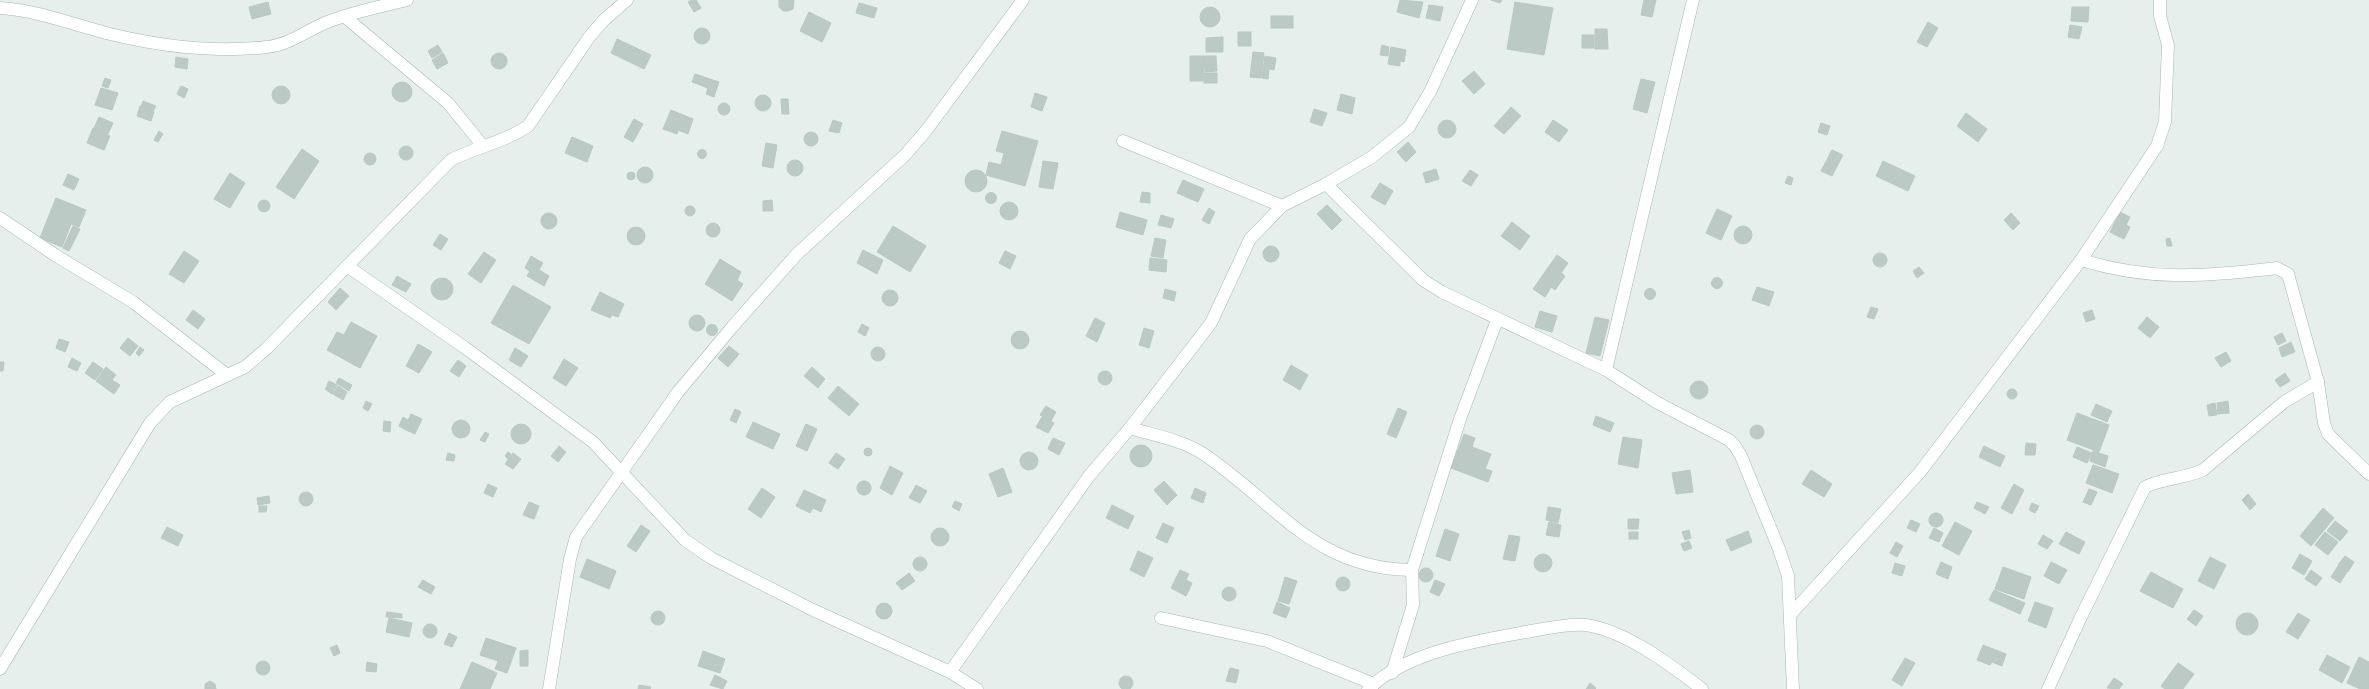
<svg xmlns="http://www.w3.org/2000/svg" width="2369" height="689" font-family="'Golos Text',sans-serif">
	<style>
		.building { fill: #bbcac4; stroke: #b8c9c2 }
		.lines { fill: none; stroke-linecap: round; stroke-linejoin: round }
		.minor-casing { stroke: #a8b8b2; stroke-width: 13 }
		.minor { stroke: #fff; stroke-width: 12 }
	</style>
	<rect width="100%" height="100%" fill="#e6efeb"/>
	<!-- building -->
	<g class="building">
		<path d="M692,0h4l5,8 -7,4 -6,-10z"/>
		<path d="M779,0h15l-1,9 -5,2h-5l-4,-4z"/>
		<path d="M1400,0l23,2 -4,16 -22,-6z"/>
		<path d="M1491,0h11l-2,3z"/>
		<path d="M1644,0h12l-4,17 -11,-2z"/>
		<path d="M268,2l3,12 -19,5 -3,-12z"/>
		<path d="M1515,2l38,6 -9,47 -37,-6z"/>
		<path d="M859,3l18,5 -3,10 -18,-5z"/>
		<path d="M1429,5l14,2 -3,14 -14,-3z"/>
		<circle cx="1210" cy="17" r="10"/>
		<path d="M2072,7h17l-1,15 -17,-1z"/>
		<path d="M809,12l22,11 -9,19 -22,-11z"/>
		<rect x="1271" y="16" width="22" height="12"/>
		<path d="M1928,22l10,6 -11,19 -10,-5z"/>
		<path d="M2070,25l12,2 -3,12 -11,-2z"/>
		<circle cx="702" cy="36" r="8"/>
		<path d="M1595,29h12l1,20h-13z"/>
		<rect x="1238" y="32" width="13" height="14"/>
		<rect x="1582" y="35" width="12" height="13"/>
		<path d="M1223,37v15h-17v-14z"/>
		<path d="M617,39l34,16 -7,14 -33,-16z"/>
		<path d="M438,45l4,7 -10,6 -4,-7z"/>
		<path d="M1382,45l7,2 -1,9 -8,-1z"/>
		<path d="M1391,47l15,3 -2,12 -4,-1v5l-12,-2z"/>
		<path d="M1253,52l11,1 -3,25 -11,-1z"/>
		<path d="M443,53l5,10 -11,6 -5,-9z"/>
		<circle cx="499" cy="61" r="8"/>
		<path d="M1190,56h14l-1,25h-13z"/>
		<path d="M1204,56h12l1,15 -12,1z"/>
		<path d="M1265,56l11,2 -2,12 -5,-1 -1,10 -6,-1z"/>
		<path d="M176,57l12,2 -1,10 -12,-2z"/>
		<path d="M1474,71l11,13 -11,10 -12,-13z"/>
		<rect x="1204" y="73" width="13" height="10"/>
		<path d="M695,74l24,8 -5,15 -8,-3 2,-6 -16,-6z"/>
		<path d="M105,78l6,2 -3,8 -6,-2z"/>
		<path d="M1641,79l14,3 -8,31 -14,-4z"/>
		<circle cx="402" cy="92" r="10"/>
		<circle cx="281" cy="95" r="9"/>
		<path d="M181,86l7,3 -4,9 -7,-4z"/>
		<path d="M101,88l17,5 -6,17 -17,-5z"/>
		<path d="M1035,93l12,4 -5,14 -11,-4z"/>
		<path d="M1341,94l14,4 -3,16 -15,-4z"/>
		<circle cx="763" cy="103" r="8"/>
		<path d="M781,99h7l1,15h-7z"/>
		<path d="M143,101l13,5 -3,5 -12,-5z"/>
		<circle cx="724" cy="109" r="6"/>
		<path d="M140,106l14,6 -3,9 -14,-5z"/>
		<path d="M1511,107l10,9 -17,18 -10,-8z"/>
		<path d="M1314,109l13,4 -5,13 -12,-4z"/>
		<path d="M671,110l22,9 -5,15 -10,-4 -1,4 -14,-5z"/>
		<path d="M1966,113l21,16 -9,13 -21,-16z"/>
		<path d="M99,117l14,6 -5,11 -14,-6z"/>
		<path d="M634,119l9,5 -10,18 -9,-5z"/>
		<circle cx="1447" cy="129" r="9"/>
		<path d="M833,120l9,3 -3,10 -10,-2z"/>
		<path d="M1553,120l15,10 -9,12 -14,-10z"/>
		<path d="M1821,123l9,3 -3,9 -9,-3z"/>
		<path d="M93,128l17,8 -6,14 -17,-7z"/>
		<path d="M159,131l4,3 -5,8 -4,-2z"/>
		<path d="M1002,131l36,10 -13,45 -39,-11 3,-13 12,3 3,-12 -8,-2z"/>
		<circle cx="811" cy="139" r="7"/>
		<path d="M572,137l21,9 -6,16 -22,-9z"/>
		<path d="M1408,142l8,10 -10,10 -9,-10z"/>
		<path d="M766,143l11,2 -4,23 -11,-2z"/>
		<circle cx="406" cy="153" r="7"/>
		<path d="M302,149l17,12 -25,38 -18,-12z"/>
		<circle cx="702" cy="154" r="4.5"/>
		<path d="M1832,150l11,5 -11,21 -11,-5z"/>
		<circle cx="370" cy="159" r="6"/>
		<circle cx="795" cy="168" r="8"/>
		<path d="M1043,161l15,2 -5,26 -14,-2z"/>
		<path d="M1883,161l32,15 -7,15 -32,-15z"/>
		<circle cx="645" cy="175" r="8"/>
		<path d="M1436,169l3,10 -13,4 -3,-10z"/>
		<path d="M1470,170l8,5 -7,11 -9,-5z"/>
		<circle cx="976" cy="181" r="11"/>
		<circle cx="631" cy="176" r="4"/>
		<path d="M230,173l15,10 -15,25 -16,-9z"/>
		<path d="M68,174l11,5 -5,11 -11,-5z"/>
		<path d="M1788,176l5,2 -2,7 -6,-2z"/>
		<path d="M1183,180l21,9 -6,13 -21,-9z"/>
		<path d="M1380,183l13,8 -8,14 -14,-8z"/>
		<path d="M1142,192l8,1v10l-10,-1z"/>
		<circle cx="991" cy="198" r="5.5"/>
		<path d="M56,198l30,12 -7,17 -8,-3 -9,23 -22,-9z"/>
		<path d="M772,200l1,11h-10v-10z"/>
		<circle cx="264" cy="206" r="6"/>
		<circle cx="1009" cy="211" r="9"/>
		<path d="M1327,205l15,15 -10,10 -15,-16z"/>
		<circle cx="690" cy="211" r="5"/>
		<path d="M1209,208l6,4 -6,12 -7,-4z"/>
		<path d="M1717,209l15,7 -11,24 -15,-7z"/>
		<path d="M1120,212l27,8 -4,15 -27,-8z"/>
		<path d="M2120,212l10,5 -4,8 4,2 -6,12 -14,-7z"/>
		<circle cx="549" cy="221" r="8"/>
		<path d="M2011,213l9,10 -7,7 -9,-10z"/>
		<path d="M1161,215l13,4 -3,9 -13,-3z"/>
		<path d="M1512,222l18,14 -10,14 -19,-14z"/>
		<circle cx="713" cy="230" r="7"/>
		<path d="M73,226l7,3 -11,22 -6,-3z"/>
		<path d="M893,226l33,20 -16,26 -33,-20z"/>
		<circle cx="1743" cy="235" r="9"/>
		<circle cx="636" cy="236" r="9"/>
		<path d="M440,234l8,5 -7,11 -8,-5z"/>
		<path d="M1155,238l11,2 -3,18 -12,-2z"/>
		<path d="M2170,238l2,8h-5l-1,-7z"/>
		<circle cx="1271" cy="254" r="8"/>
		<path d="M863,250l20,10 -6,14 -20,-11z"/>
		<path d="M184,251l15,10 -15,22 -15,-9z"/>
		<path d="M1005,251l11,5 -6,13 -11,-6z"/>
		<path d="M484,252l12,8 -15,23 -13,-9z"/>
		<circle cx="1880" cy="260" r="7"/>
		<path d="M1557,255l11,8 -7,10 4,3 -10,14 -4,-3 -6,10 -12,-8z"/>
		<path d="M531,256l12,7 -4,7 10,6 -5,10 -17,-10 3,-5 -5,-3z"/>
		<path d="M1150,258l17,2 -1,12 -17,-2z"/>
		<path d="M720,259l21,13 -4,8 6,4 -11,17 -27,-17z"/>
		<path d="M1919,267l5,6 -7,5 -4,-7z"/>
		<path d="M397,276l14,8 -5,8 -14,-7z"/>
		<circle cx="1717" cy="283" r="5.5"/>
		<circle cx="442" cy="289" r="11"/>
		<path d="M513,285l38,22 -22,37 -38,-21z"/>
		<path d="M1757,287l17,5 -5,14 -17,-6z"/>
		<path d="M340,288l9,8 -13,14 -8,-8z"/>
		<circle cx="1650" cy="294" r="5.5"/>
		<path d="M1165,289l11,3 -2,9 -11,-3z"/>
		<circle cx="890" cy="298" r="8"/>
		<path d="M600,292l24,12 -6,13 -6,-2 -2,3 -19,-8z"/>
		<path d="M1871,307l7,2 -4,10 -7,-2z"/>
		<path d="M193,310l12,9 -7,10 -12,-9z"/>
		<path d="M2092,310l3,9 -9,3 -3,-9z"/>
		<path d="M1540,311l17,5 -5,16 -17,-5z"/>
		<circle cx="697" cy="323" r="8"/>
		<path d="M1595,317l14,3 -9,36 -14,-3z"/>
		<path d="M2147,317l12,10 -9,11 -12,-10z"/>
		<path d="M1095,318l10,5 -8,19 -11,-6z"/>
		<path d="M351,322l26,14 -17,32 -33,-18 10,-18 7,3z"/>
		<path d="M862,324l7,4 -4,8 -7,-4z"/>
		<circle cx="712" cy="330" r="5.5"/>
		<path d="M1144,328l10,3 -5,17 -10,-3z"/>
		<circle cx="1020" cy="340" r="9"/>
		<path d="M2282,333l4,8 -8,4 -4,-8z"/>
		<path d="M128,338l10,8 -8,10 -10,-8z"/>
		<path d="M59,339l10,3 -4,10 -9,-4z"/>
		<path d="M2291,342l4,10 -13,5 -3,-9z"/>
		<path d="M418,344l14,8 -13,21 -13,-7z"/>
		<path d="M729,346l10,8 -11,13 -10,-9z"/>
		<path d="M140,347l4,3 -5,6 -3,-3z"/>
		<circle cx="878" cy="354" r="7"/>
		<path d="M515,348l13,8 -7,11 -12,-7z"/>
		<path d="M2226,352l5,9 -10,6 -6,-9z"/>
		<path d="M72,358l9,5 -4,8 -9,-4z"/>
		<path d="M564,359l14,9 -12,18 -13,-8z"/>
		<path d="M458,360l8,6 -7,11 -9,-6z"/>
		<path d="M0,362h4l-1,9h-3z"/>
		<path d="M93,362l10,7 -8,11 -10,-7z"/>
		<path d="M1291,365l17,10 -8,15 -17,-10z"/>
		<path d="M106,367l10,8 -4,5 8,5 -6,9 -18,-13z"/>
		<path d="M812,367l13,12 -7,9 -14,-12z"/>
		<circle cx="1105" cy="378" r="7"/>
		<path d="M2285,373l5,8 -10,6 -5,-7z"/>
		<path d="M339,378l13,7 -3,6 -13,-8z"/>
		<circle cx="1699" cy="390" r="9"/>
		<path d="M329,381l8,4 -2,4 -8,-4z"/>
		<path d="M327,386l7,4 -2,4 -7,-5z"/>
		<path d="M338,386l9,6 -4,8 -10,-6z"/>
		<path d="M838,386l21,18 -10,12 -21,-18z"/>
		<circle cx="2012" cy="394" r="5"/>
		<path d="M366,401l6,3 -4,7 -5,-3z"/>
		<path d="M2228,401l1,12 -11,1 -1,-11z"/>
		<path d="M2215,403l2,12 -8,1 -2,-11z"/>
		<path d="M2096,404l16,7 -5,11 -16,-7z"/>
		<path d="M1046,406l10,6 -5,9 -11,-6z"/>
		<path d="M1398,408l9,4 -11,26 -9,-4z"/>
		<path d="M735,409l6,3 -5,11 -6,-3z"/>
		<path d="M2077,413l32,12 -10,27 -32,-12z"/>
		<path d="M411,414l11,5 -7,15 -11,-5z"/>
		<path d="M1596,416l18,7 -4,9 -17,-7z"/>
		<path d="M403,417l5,3 -4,9 -5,-3z"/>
		<path d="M1042,417l12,6 -6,10 -12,-6z"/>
		<circle cx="461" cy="429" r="9"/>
		<path d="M384,421l7,1 -1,10 -7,-1z"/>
		<path d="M753,422l27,12 -7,15 -27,-12z"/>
		<circle cx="521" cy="434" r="10"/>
		<path d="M806,424l11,5 -10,22 -11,-5z"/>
		<circle cx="1757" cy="432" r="7"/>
		<path d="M485,432l4,2 -4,8 -5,-2z"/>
		<path d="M1464,434l11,4 -3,9 19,7 -6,15 7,2 -4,11 -37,-14z"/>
		<path d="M1623,437l19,3 -4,28 -20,-4z"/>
		<path d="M1053,438l12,5 -6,12 -11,-6z"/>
		<path d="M2026,443l10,1 -1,11h-10z"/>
		<circle cx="1141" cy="456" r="11"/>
		<path d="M559,446l7,6 -8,10 -7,-6z"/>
		<path d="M1984,446l21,10 -5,11 -21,-10z"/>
		<path d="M2077,447l15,6 -5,10 -14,-6z"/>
		<circle cx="868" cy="452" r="4"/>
		<path d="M2093,451l15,5 -3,11 -15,-6z"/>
		<path d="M508,452l3,2 -3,5 -3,-3z"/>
		<circle cx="1029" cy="461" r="9"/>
		<path d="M448,453l7,2 -1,6 -8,-1z"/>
		<path d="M513,453l8,6 -8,10 -8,-5z"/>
		<path d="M836,453l9,6 -7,10 -9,-6z"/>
		<path d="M2093,465l26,9 -7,19 -26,-10z"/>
		<path d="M890,466l13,7 -11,22 -12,-7z"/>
		<path d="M1003,468l9,24 -14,5 -9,-23z"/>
		<path d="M1690,470l3,22 -17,2 -4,-21z"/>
		<path d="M1811,470l21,14 -8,13 -22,-13z"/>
		<path d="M1164,481l13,14 -10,10 -13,-15z"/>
		<circle cx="864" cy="488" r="7"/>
		<path d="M488,484l9,4 -4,9 -9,-4z"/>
		<path d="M2014,484l10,6 -12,24 -11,-6z"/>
		<path d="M916,485l11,6 -7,12 -11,-5z"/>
		<path d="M762,488l13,9 -14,21 -13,-9z"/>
		<path d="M1195,488l11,5 -3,10 -12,-5z"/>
		<path d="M2089,489l8,3 -6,13 -8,-3z"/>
		<path d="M804,490l22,10 -5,12 -8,-4 -3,5 -14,-7z"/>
		<circle cx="306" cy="499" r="7"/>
		<path d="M2248,494l8,10 -6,6 -8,-10z"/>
		<path d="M269,496l1,7 -12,2 -1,-7z"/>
		<path d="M955,501l7,3 -3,7 -7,-4z"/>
		<path d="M529,502l10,4 -5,13 -11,-4z"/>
		<path d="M1977,502l12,5 -4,7 -11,-6z"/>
		<path d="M2032,503l7,3 -4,7 -6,-3z"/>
		<path d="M1112,505l22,11 -6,13 -22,-11z"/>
		<path d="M259,506h8l-1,6h-7z"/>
		<path d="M1548,507l13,2 -3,14 -12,-3z"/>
		<path d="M2323,508l11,10 -23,28 -11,-10z"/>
		<circle cx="1936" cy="520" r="7"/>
		<path d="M1628,519h11l-1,10h-10z"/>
		<path d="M1911,520l9,4 -4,8 -9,-4z"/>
		<path d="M2335,521l13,10 -8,10 -13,-10z"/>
		<path d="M1549,522l12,3 -2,12 -13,-2z"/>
		<path d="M1955,522l17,9 -13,24 -17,-9z"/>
		<path d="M1163,523l11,5 -7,15 -11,-5z"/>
		<path d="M641,525l9,6 -14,21 -9,-6z"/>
		<path d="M167,527l16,8 -5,11 -17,-8z"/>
		<path d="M1934,528l9,5 -4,9 -10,-4z"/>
		<circle cx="940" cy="537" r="9"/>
		<path d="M1445,529l14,5 -9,27 -14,-5z"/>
		<path d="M1689,530l2,8 -6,2 -3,-8z"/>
		<path d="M1748,531l4,11 -21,9 -5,-11z"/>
		<rect x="1629" y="532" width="9" height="7"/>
		<path d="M2066,532l19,10 -6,12 -20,-10z"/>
		<path d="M2325,532l13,10 -10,13 -13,-10z"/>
		<path d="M1509,535l11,2 -5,24 -12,-2z"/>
		<path d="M2043,535l10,6 -6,8 -9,-5z"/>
		<path d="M1689,541l3,7 -8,3 -3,-7z"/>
		<path d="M1896,542l7,4 -6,11 -7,-4z"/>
		<path d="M1138,551l15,7 -9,19 -14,-7z"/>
		<path d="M2300,554l12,7 -8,14 -12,-7z"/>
		<circle cx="1543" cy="563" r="9"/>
		<path d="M2345,556l9,6 -6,10 -10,-7z"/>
		<path d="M2210,557l16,8 -12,24 -16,-8z"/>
		<circle cx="920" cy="564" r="7"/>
		<path d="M587,559l29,12 -7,18 -29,-12z"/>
		<path d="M1941,562l11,5 -4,12 -12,-5z"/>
		<path d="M2051,562l16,8 -8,14 -15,-8z"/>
		<path d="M1895,563l10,3 -3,10 -10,-3z"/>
		<path d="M2338,566l9,6 -7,11 -9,-6z"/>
		<path d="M2003,567l28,10 -7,22 -29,-10z"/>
		<circle cx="1426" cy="575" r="7"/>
		<path d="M1180,570l9,4 -3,6 6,3 -6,13 -15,-8z"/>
		<path d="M2311,570l11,8 -6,8 -11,-7z"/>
		<path d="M2151,572l32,17 -10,19 -33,-17z"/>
		<path d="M909,573l6,8 -13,9 -6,-7z"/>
		<circle cx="1343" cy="584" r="7"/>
		<path d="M1285,577l12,4 -8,23 -11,-3z"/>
		<path d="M423,580l12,7 -4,7 -13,-7z"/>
		<path d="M1435,580l10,4 -6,12 -9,-4z"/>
		<circle cx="1229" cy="594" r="7"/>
		<path d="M1994,590l31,13 -5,11 -31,-14z"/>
		<path d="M1277,602l13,6 -4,10 -13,-5z"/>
		<path d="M2035,602l18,6 -7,20 -18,-7z"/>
		<circle cx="884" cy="611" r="8"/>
		<path d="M2194,610l9,6 -7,10 -9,-7z"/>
		<circle cx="658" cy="618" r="7"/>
		<path d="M387,612l15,2v4l-16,-1z"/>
		<circle cx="2247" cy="624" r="11"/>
		<path d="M2298,613l12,7 -12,19 -12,-7z"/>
		<path d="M389,618l23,5 -3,14 -23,-5z"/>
		<circle cx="430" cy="631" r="7"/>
		<path d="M449,633l8,4 -5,10 -8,-3z"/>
		<path d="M486,638l30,10 -9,25 -12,-4 3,-8 -18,-6z"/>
		<path d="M337,645l3,8 -6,3 -4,-8z"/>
		<path d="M1983,645l23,9 -4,12 -10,-4 -2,3 -13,-5z"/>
		<path d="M528,650v16h-8v-15z"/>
		<path d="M703,651l22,8 -5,14 -22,-7z"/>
		<path d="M2327,655l23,12 -8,16 -23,-13z"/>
		<path d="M2359,657l10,5v27h-9l-13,-6z"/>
		<path d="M1905,658l10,5 -13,23 -10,-6z"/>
		<circle cx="263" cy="668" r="7"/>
		<path d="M367,662l10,2 -1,8 -10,-1z"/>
		<path d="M472,662l25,11 -7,16h-30z"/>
		<path d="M2178,663l16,11 -11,15h-18l-4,-3z"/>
		<path d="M1230,668l9,2 -3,13 -10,-2z"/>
		<path d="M715,675l12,6 -4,8 -13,-4z"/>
		<circle cx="1126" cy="683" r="7"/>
		<path d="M2114,678l9,6 -4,5 -12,-1z"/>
		<path d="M210,681l5,3 1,5h-11v-5z"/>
		<path d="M1590,683l6,5 -1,1h-9z"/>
		<path d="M639,685l12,2 -1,2h-12z"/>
	</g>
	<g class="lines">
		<!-- minor casing -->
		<g class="minor-casing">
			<g id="minor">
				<path d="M0,8c36,2 71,16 106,25 52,13 107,20 161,14 22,-2 39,-16 58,-24 26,-11 55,-16 82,-23"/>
				<path d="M345,17l103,86 35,43"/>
				<path d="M1123,141l159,65 44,-22 97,96 19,12 164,78 50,32 73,38 6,6 6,10 38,93 9,27 5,113"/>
				<path d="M1326,184l46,-27 37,-30 21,-35 42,-92"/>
				<path d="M0,218l55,37 78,47 94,73"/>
				<path d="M2081,260c72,22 124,16 196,8l11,6 30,108 6,41 4,11 41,40"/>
				<path d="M347,266l117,81 129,95 92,98 26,18 102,52 137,62 27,17"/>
				<path d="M1606,370l87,-370"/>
				<path d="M1130,428c23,7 52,12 72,25 74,49 111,116 210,117"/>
				<path d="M1791,614l129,-142 161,-212 76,-114 8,-24 3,-77 -8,-29v-16"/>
				<path d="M1161,618l106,23 107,43"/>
				<path d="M0,669l150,-246 20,-21 75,-35 21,-18 185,-189c25,-13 54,-18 77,-34l62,-90 14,-16 23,-20"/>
				<path d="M950,672l139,-196 41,-48 81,-105 39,-84 32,-33"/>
				<path d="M1392,673l21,-68 -1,-35 48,-151 37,-99"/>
				<path d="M549,689l21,-130 6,-22 102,-145 55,-66 64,-72 108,-99 20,-23 98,-132"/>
				<path d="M1368,689c39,-37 107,-48 158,-57 17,-3 43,-9 60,-7 40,6 85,40 116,64"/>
				<path d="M2048,689l32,-70 65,-132c18,-9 39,-8 58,-17l81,-68 34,-20"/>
			</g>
		</g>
		<!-- minor -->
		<use href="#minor" class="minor"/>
	</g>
</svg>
